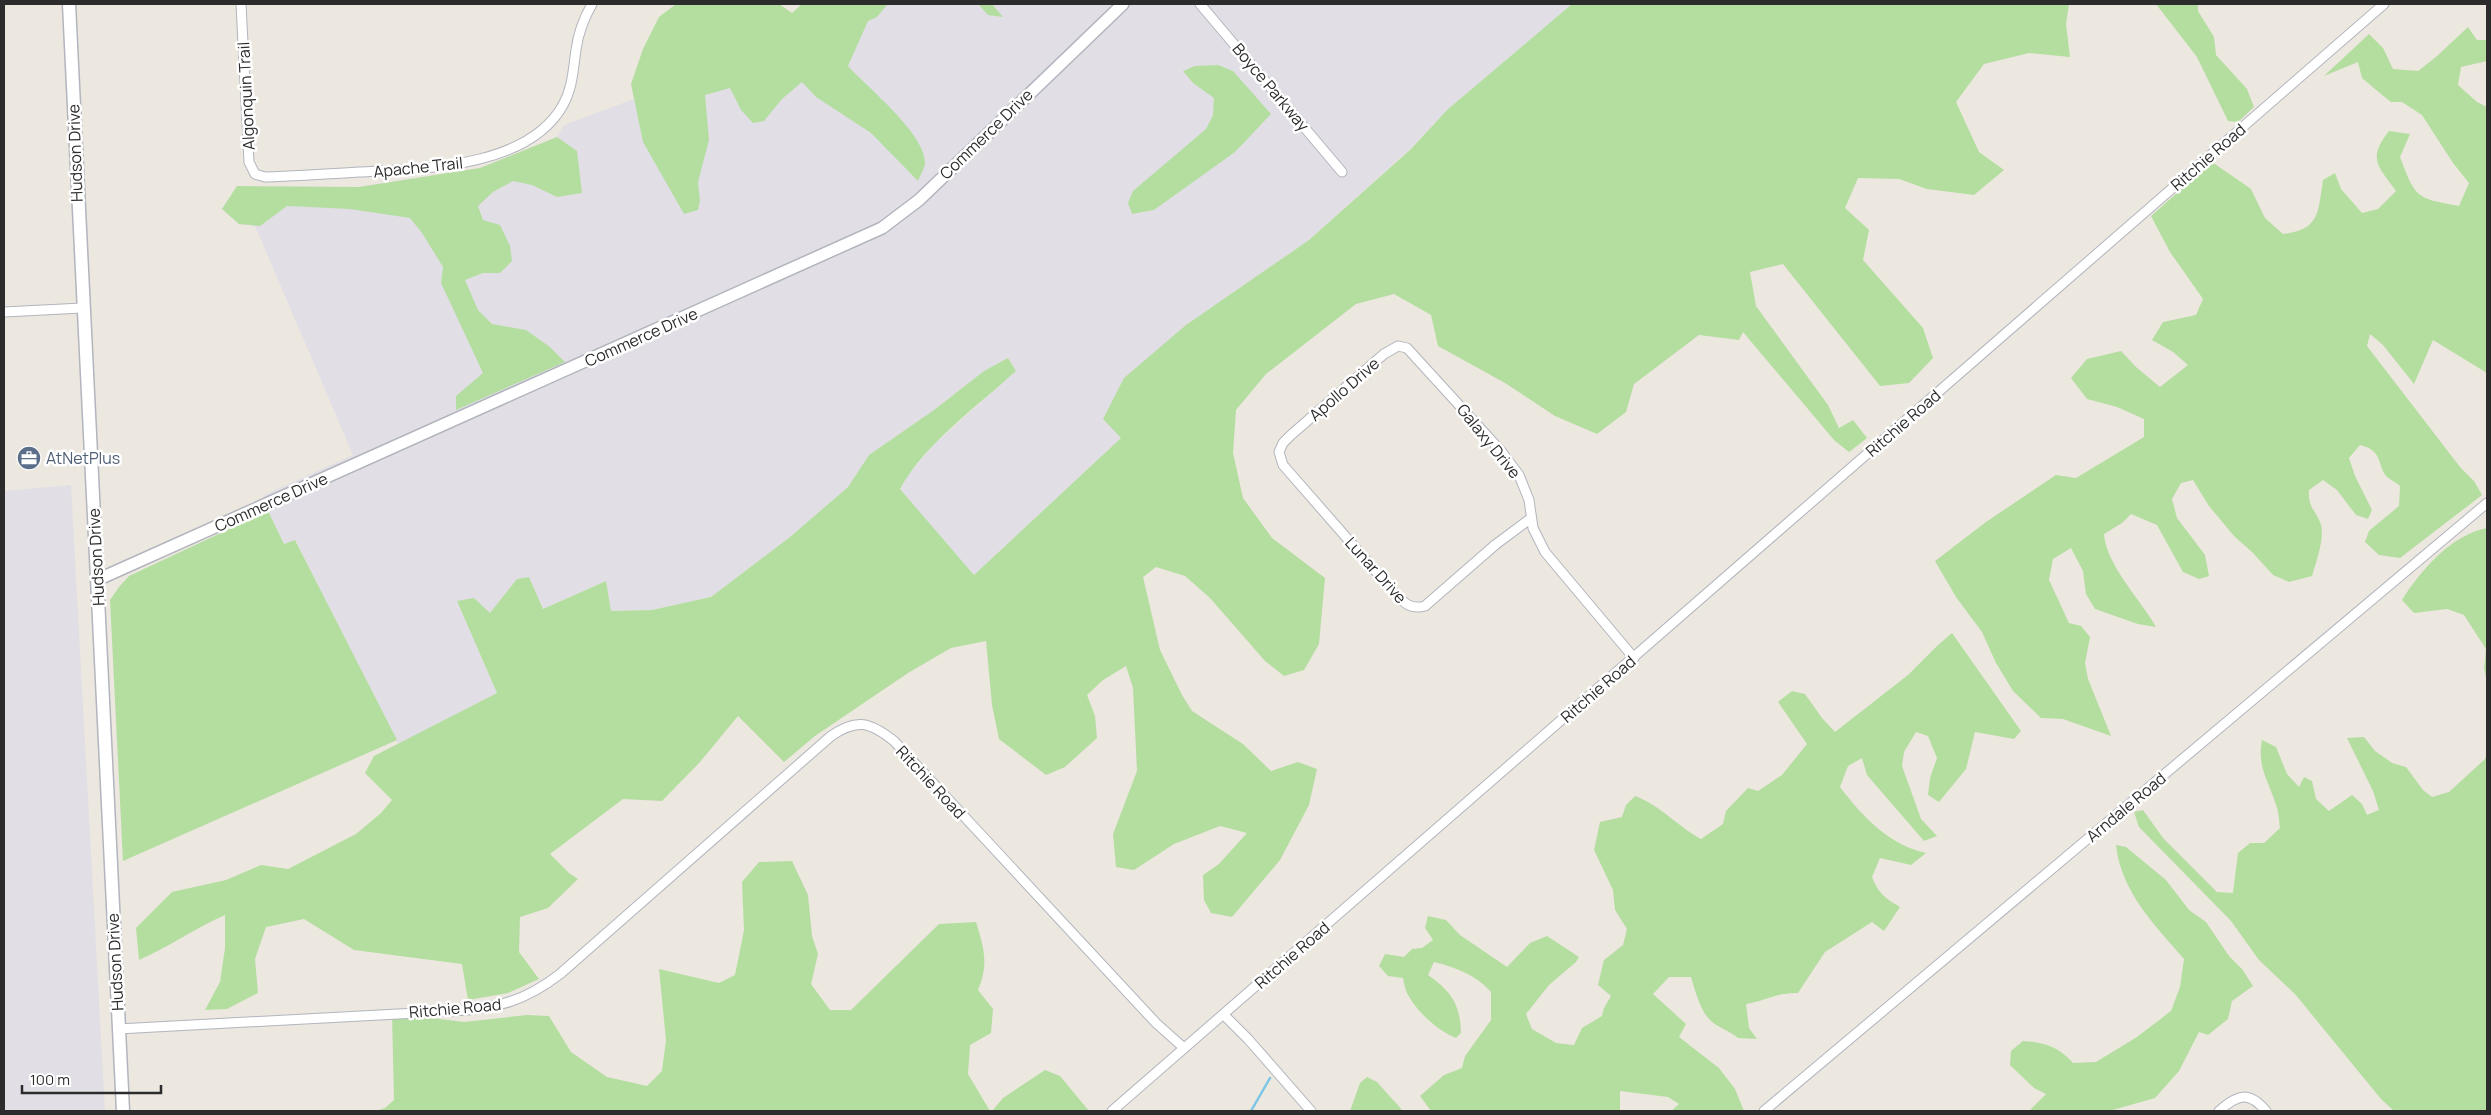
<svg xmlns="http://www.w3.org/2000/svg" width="2491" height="1115" font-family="Manrope,sans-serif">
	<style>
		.industrial { fill: #e1dfe5 }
		.green { fill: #b4dea0 }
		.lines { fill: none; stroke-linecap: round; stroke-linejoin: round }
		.stream { stroke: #7bc6e6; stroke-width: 2.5 }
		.minor-casing { stroke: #b2b5be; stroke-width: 11 }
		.tertiary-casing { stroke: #b2b5be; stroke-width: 14 }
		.secondary-casing { stroke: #b2b5be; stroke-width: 15 }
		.minor { stroke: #fff; stroke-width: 9 }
		.tertiary { stroke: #fff; stroke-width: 11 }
		.secondary { stroke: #fff; stroke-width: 12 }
		.labels { text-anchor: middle; stroke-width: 5; stroke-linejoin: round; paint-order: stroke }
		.street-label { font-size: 16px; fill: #2c2c2c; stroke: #fff }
		.service-label { font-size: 16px; fill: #4e5e75; stroke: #fff; text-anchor: start }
	</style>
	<rect width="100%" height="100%" fill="#ece7df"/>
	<!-- industrial -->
	<g class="industrial">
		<path d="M837,4h735l-125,106 -36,38 -102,92 -123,85 -65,113 -147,137 -74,-85 7,-13 25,-31 84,-75 -8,-13 -24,13 -50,39 -65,45 -21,32 -58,50 -79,60 -59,13 -41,1 -6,-30 -62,28 -26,-30 -27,34 -33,-12 40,92 -99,51 -102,-203 -12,3 -16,-33 -4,-16 89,-40 -98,-229 -16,-2 -17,-15 15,-23 122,1 121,-19 77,-31 7,-12 70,-26 109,-17z"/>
		<path d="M71,485l34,626h-101v-620z"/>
	</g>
	<!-- green -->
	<g class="green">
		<path d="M676,4h103l13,9 10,-9h86l-11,13 -9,4 -20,45c20,22 79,69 77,98 -1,5 -5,12 -7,17l-47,-48 -55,-36 -14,-15 -20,17 -18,22 -11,2 -12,-13 -11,-22 -25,7 4,45 -11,42 2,19 -2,9 -14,4 -41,-72 -12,-58 12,-35 16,-32z"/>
		<path d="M978,4h14l11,13 -15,-2z"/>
		<path d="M1572,4h497l-3,20 4,33 -41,-4 -45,11 -28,38 23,50 25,18 -30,25 -47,-6 -28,-10 -41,-1 -13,30 24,22 -6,30 60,68 10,30 -24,25 -29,3 -97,-122 -33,8 6,34 72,99 11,23 14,-8 14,18 -18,14 -15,-12 -91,-108 -4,8 -40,-5 -65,49 -8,28 -29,22 -42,-18 -50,-33 -67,-37 -7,-31 -37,-21 -38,10 -90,70 -30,36 -3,43 10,45 29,40 53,40 -6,66 -15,26 -20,6 -19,-15 -55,-63 -25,-22 -29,-9 -13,10 17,73 22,45 10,16 51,33 28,27 27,-9 19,7 -8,36 -29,55 -48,57 -21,-4 -7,-13 -1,-25 16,-11 28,-31 -27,-7 -46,18 -40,26 -18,-3 -3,-33 24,-63 -4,-83 -7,-22 -23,14 -16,15 8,21 2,22 -32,29 -19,8 -47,-36 -7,-34 -6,-64 -35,7 -43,25 -93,63 -31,26 -46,-46 -38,46 -38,39 -39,-2 -73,55 19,19 9,6 -30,29 -28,9 -1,35 20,27 -31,14 -40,7 -6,-36 -108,-14 -50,-31 -38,8 -11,32 3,34 -31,16 -22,1 15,-28 5,-34v-33c-30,13 -56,32 -86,45l-3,-32 36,-36 54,-12 35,-15 27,4 68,-35 25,-21 11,-13 -27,-27 9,-17 123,-63 -40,-92 17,-3 16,15 27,-34 12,-2 14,32 63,-28 5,30 41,-1 59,-13 79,-60 58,-50 21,-32 65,-45 50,-39 24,-13 8,13c-38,35 -91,72 -116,118l74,86 147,-137 -18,-19 21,-41 62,-53 123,-85 102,-91 36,-39z"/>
		<path d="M2156,4h42v7l16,26 2,18 31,34 7,18 -16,15 -10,-1 -31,-64z"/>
		<path d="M2468,27l9,13h10v21l-26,6 -3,18 19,17 10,5v266l-54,-33 -19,44 -31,-39 -13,-11 -3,12 93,121 14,14 8,14 -82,63 -21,-3 -14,-13 4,-11 30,-25 1,-20c-3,-3 -9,-6 -13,-9 -11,-13 -3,-26 -27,-32l-11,13 6,18 17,34 -4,9 -12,-4 -19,-25 -14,-10 -14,10c-1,17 5,18 11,32 6,14 -4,40 -8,54l-23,6 -16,-7 -20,-22 -19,-17 -25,-30 -16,-26 -12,3 -9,16 5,19 28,37 4,21 -10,3 -16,-7 -26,-47 -26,-11 -9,9 -18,11c2,31 37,66 52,93l-18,-3 -43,-15 -9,-15 -3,-23 -12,-23 -18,11 -4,21 20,43 12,3 9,11 -5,26 3,16 23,57 -48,-17 -22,-1 -28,-27 -17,-28 -14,-31 -26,-35 -21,-36 51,-39 70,-47 20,3 68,-41v-18l-27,-12 -30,-8 -16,-21 16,-19 34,-8 15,16 24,20 28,-22 -15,-13 -21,-12 11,-18 33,-7 7,-16 -33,-47 -19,-36 61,-54 39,27 14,29 18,16c37,-4 35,-22 40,-54l12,-7 6,16 21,24 16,-4 18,-18c-18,-25 -29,-32 -7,-60l21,3 -10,23c16,42 16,41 59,49l10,-23 -16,-20 -31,-48 -20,-13h-11l-10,-8 -19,-16 -4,-16 -34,14 45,-42 14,14 10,21 25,2 18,-14z"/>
		<path d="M1218,65l15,6 38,43 -36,38 -81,58 -22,4 -4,-11 5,-12 73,-62 7,-14 1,-17 -21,-15 -10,-12 12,-5z"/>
		<path d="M557,137l20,14 5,42 -25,4 -25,-12 -19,-4 -20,11 -15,14 5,14 17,5 10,21 2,15 -12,12h-17l-18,7 13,30 14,14 34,6 24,17 15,15 -109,48v-14l27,-23 -42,-90 2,-16 -21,-34 -12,-15 -60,-9 -63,-3 -27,20 -21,-2 -17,-15 15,-23 122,1 121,-19z"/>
		<path d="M268,511l16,33 11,-4 102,200 -274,121 -13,-261 9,-13 10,-11z"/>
		<path d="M2487,528v154l-3,-14 2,-19 -22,-34 -17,-6 -33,4 -12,-13c19,-30 49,-65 85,-72z"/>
		<path d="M1952,633l69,98 -7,8 -39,-7 -9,37 -27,33 -11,-7 2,-17 7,-20 -9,-22 -12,-4 -12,20 -2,14 19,53 16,17 -13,5 -57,-66 -5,-17 -14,8 -8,21c22,29 49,58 86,66l-15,12 -31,-7 -8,19c6,16 14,22 28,30l-16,24 -12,-9 -47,30 -27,41c-20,-1 -33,8 -52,11l3,24 8,11 -19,-1c-8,-7 -19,-10 -27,-17 -11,-10 -16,-31 -20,-44h-22l-16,17 33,30 -7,13 40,31 16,21 9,22h-73l8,-7 -11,-7 -48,-6v20h-189l-11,-15 24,-21 18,-7 3,-12 26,-36v-28c-15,-17 -36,-25 -57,-30l-6,13c24,17 32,29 33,58l-5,5c-18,-7 -40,-27 -49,-45 -2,-4 -3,-10 -4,-15l-15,-2 -9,-10 6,-12 19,3 8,-8 10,-1 11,-8 -8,-12 3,-12 18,4 14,15 47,32 23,-24 17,-7 32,21 -3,5 -27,23 -23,29 6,15 24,14 18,2 8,-17 20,-12 2,-8 7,-12 -13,-11 6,-25 19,-15 4,-16 -12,-19 -2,-20 -19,-40 6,-28 22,-5 4,-12 9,-9c25,9 42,30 66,43l22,-15 3,-13 22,-23 10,3 24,-16 25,-31 -29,-42 14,-11 13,3 17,24 13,14 73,-57 29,-29z"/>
		<path d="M2364,737l11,14 17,12 14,4 17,23 9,7 17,-5 36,-33 2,-5v357h-93l-13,-12 -86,-105 -36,-34 -28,-39 -92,-94 -5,-15 9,-2 20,28 54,54 16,1 5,-40 12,-10h14l16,-15c-1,-7 -1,-16 -4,-23 -8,-26 -19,-37 -14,-65l14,7 11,27 12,13 5,-10 8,4 4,18 13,12 23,-16 10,9 5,11 12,-5 -6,-19 -26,-53z"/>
		<path d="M2116,845l10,2 40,33 23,30 17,12 23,34 13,13 11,17 -21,15 -4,18 -20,16 -9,-3 -20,39 -24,27 -46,13h-80l17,-17 -12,-6 -24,-23 1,-14 12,-10c21,1 36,6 50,22l23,-1 41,-25 34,-26 9,-24 4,-28c-29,-34 -63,-67 -68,-114z"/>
		<path d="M792,861l16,34 4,41 6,18 -7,30 19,26h21l88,-86 37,-2c8,26 13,42 2,68l15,19 -2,24 -21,12 -2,29 22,37h-614l9,-3 9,-8 -2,-87 72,9 63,-7 22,1 22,36 36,25 40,9 15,-15 4,-31 -7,-71 60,14 16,-8 9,-45 -2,-48 17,-20z"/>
		<path d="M1045,1070l15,6 29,35h-97l11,-13z"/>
		<path d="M1367,1077l10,5 26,29h-53l10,-28z"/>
	</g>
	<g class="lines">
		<!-- stream -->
		<path class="stream" d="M1251,1111l19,-33"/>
		<!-- minor casing -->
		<g class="minor-casing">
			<g id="minor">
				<path d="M241,4l8,158 6,12 10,3c31,-1 63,-3 94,-5 63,-3 169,-4 204,-67 10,-18 10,-36 13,-55 2,-16 8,-32 16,-46"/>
				<path d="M1200,4l142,168"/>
				<path d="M4,312l78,-4"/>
				<path d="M1530,519l-35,26 -70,61c-15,4 -21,-3 -31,-14l-111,-127 -4,-13 4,-9 8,-8 93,-81 14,-8 9,2 94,103 18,24 10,25 4,28 12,24 89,106"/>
				<path d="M1224,1015l24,24 63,72"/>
				<path d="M118,1029l336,-18c44,-3 71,-10 106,-37l271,-238c26,-18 39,-14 63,5l262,282 28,25"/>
				<path d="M1112,1111l1272,-1107"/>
				<path d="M1764,1111l723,-608"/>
				<path d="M2219,1111c19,-17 30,-20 47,0"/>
			</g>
		</g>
		<!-- tertiary casing -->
		<g class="tertiary-casing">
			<path id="tertiary" d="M99,579l783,-351 37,-28 204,-196"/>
		</g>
		<!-- secondary casing -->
		<g class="secondary-casing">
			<path id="secondary" d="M69,4l54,1107"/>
		</g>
		<!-- minor -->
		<use href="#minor" class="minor"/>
		<!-- tertiary -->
		<use href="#tertiary" class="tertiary"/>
		<!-- secondary -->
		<use href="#secondary" class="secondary"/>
	</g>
	<!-- icons -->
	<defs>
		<g id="office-disc" transform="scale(1.25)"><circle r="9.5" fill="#5c6f8a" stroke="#fff"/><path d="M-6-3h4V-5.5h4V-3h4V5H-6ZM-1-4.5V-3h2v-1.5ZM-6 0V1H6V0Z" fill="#fff"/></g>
	</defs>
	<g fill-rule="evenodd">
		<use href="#office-disc" x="29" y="458"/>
	</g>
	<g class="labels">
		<!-- street labels -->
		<g class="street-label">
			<text transform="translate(1271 87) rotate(50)" y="6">Boyce Parkway</text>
			<text transform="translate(246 96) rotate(-93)" y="6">Algonquin Trail</text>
			<text transform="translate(986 134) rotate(-44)" y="6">Commerce Drive</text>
			<text transform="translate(75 153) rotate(-92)" y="6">Hudson Drive</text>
			<text transform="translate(2208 157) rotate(-41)" y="6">Ritchie Road</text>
			<text transform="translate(418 167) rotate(-6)" y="6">Apache Trail</text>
			<text transform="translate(641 337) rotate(-24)" y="6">Commerce Drive</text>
			<text transform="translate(1344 389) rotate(-41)" y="6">Apollo Drive</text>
			<text transform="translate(1903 423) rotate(-41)" y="6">Ritchie Road</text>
			<text transform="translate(1489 441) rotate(51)" y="6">Galaxy Drive</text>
			<text transform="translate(271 502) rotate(-24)" y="6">Commerce Drive</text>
			<text transform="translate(96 557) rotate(-93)" y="6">Hudson Drive</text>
			<text transform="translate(1376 570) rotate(48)" y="6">Lunar Drive</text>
			<text transform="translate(1598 689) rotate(-41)" y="6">Ritchie Road</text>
			<text transform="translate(931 782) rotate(47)" y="6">Ritchie Road</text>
			<text transform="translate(2126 807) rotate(-40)" y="6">Arndale Road</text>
			<text transform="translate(1292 955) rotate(-41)" y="6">Ritchie Road</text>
			<text transform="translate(115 962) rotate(-93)" y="6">Hudson Drive</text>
			<text transform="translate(455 1008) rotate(-5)" y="6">Ritchie Road</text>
		</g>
		<!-- service labels -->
		<g class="service-label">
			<text x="46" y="464">AtNetPlus</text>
		</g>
	</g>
	<!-- border -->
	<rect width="2491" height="1115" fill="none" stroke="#2c2c2c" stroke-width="10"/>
	<!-- scale -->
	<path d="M22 1085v8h139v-8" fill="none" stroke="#2c2c2c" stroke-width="2.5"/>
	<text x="30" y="1085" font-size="15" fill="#2c2c2c" stroke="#ffffff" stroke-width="4" paint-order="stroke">100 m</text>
</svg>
